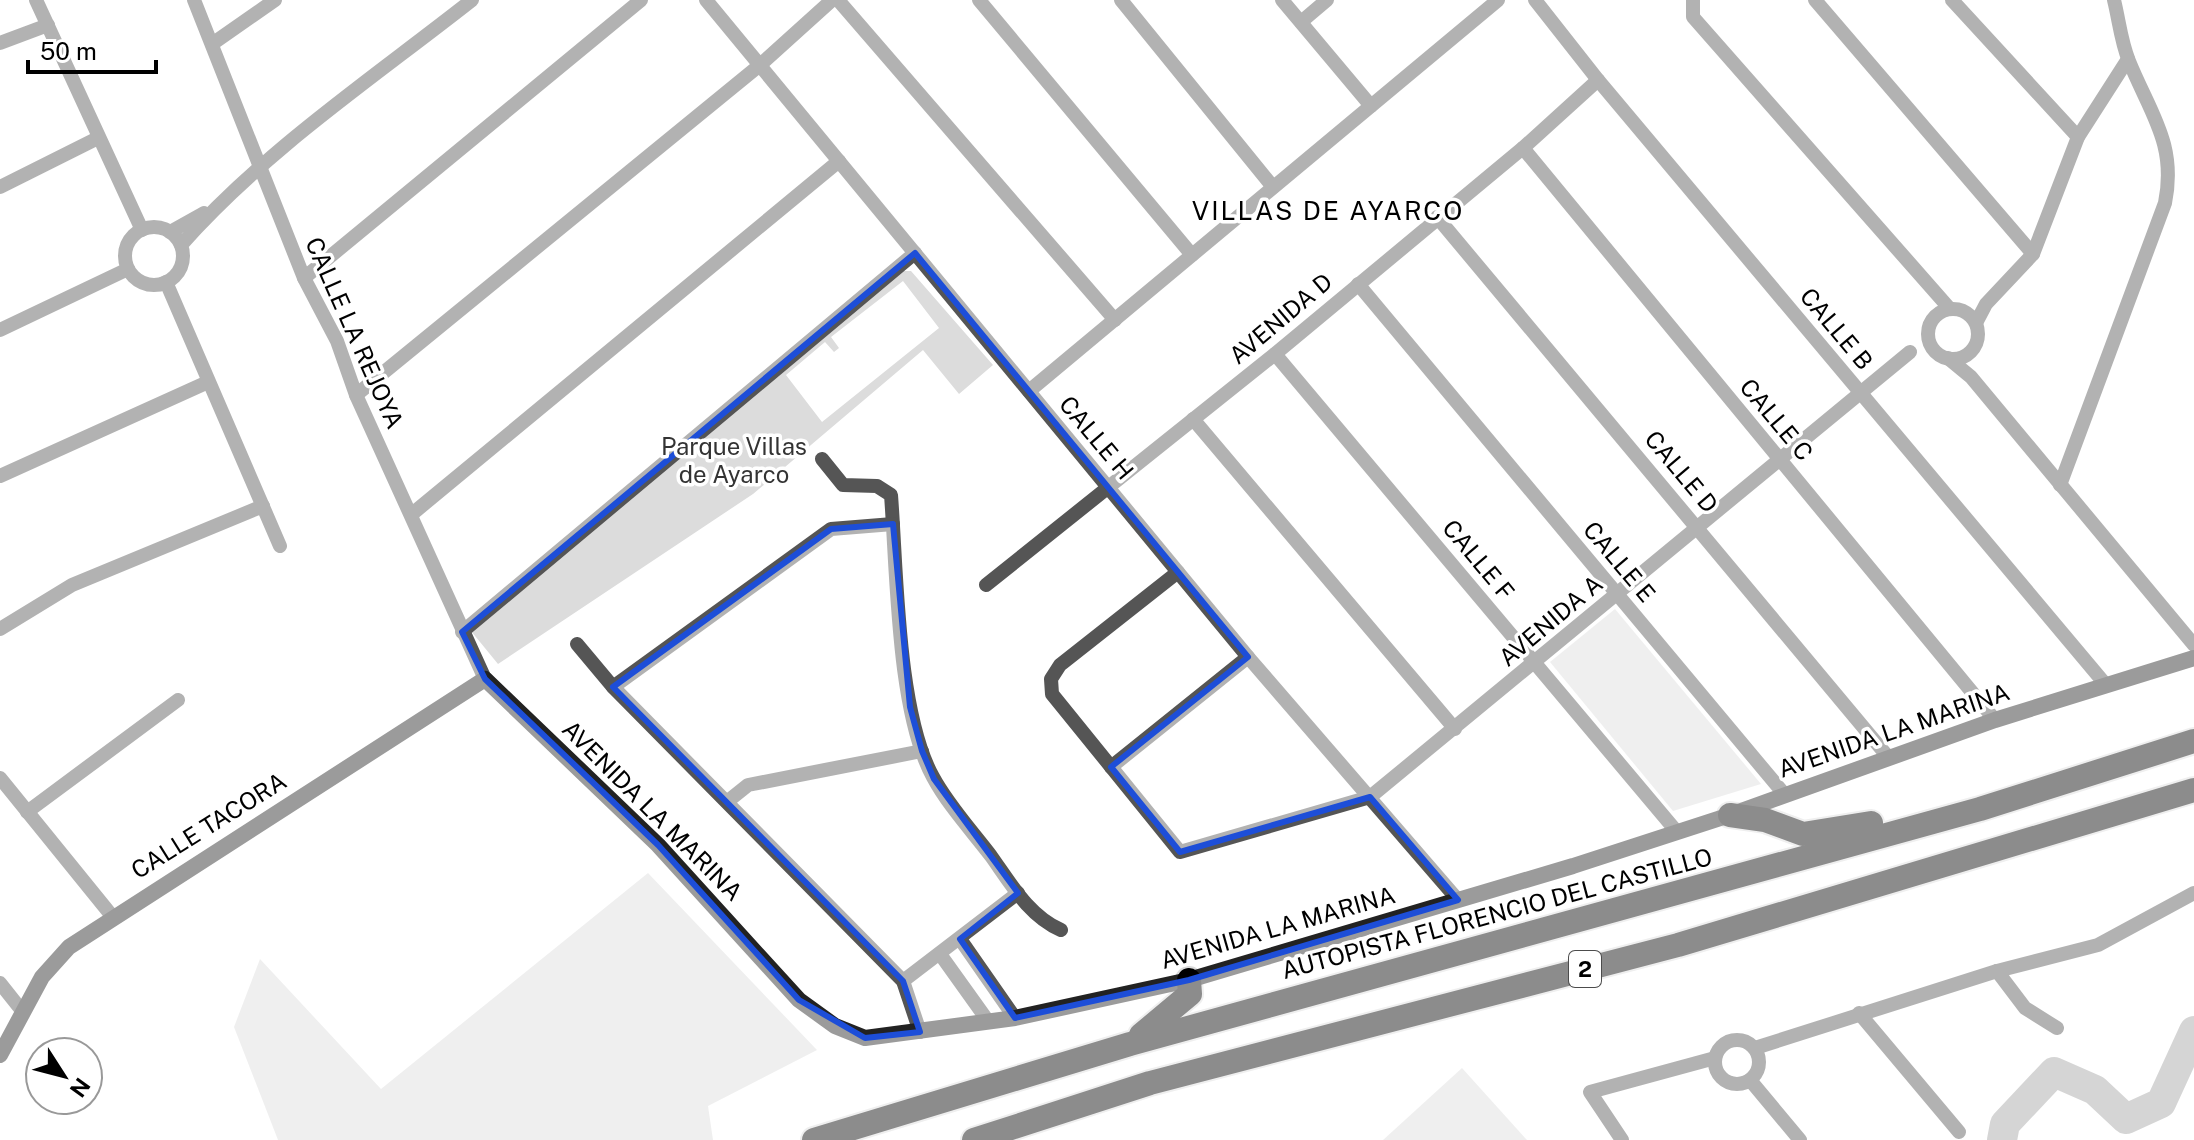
<svg xmlns="http://www.w3.org/2000/svg" width="2194" height="1140" font-family="'Public Sans',sans-serif">
	<style>
		.green { fill: #dcdcdc; fill-rule: evenodd }
		.lines { fill: none; stroke-linecap: round; stroke-linejoin: round }
		.river { stroke: #a3a3a3; stroke-width: 30 }
		.highway-casing { stroke: #dbdbdb; stroke-width: 28 }
		.street { stroke: #555; stroke-width: 14 }
		.secondary { stroke: #222; stroke-width: 16 }
		.highway { stroke: #000; stroke-width: 24 }
		.marked { fill: none; stroke: #1d4ed8; stroke-width: 6; stroke-linejoin: round }
		.labels { text-anchor: middle; stroke-width: 7; stroke-linejoin: round; paint-order: stroke }
		.shield { fill: #fff; stroke: #4c4c4c; stroke-width: 2 }
		.shield-label { font-size: 22px; font-weight: bold; fill: #000 }
		.street-label { font-size: 24px; fill: #000; stroke: #fff }
		.park-label { font-size: 24px; fill: #333; stroke: #fff }
		.neighbourhood-label { font-size: 26px; letter-spacing: 2px; fill: #000; stroke: #fff }
	</style>
	<rect width="100%" height="100%" fill="#fff"/>
	<!-- green -->
	<g class="green">
		<path d="M903,271h8l82,94 -34,29 -36,-44 -170,144 -255,170 -27,-33zM903,281l36,47 -117,94 -36,-47 39,-33 9,10 5,-4 -8,-11z"/>
		<path d="M1615,609l146,175 -88,27 -123,-149z"/>
		<path d="M648,873l169,177 -109,56 5,34h-435l-44,-113 26,-68 121,130z"/>
		<path d="M1462,1068l65,72h-144z"/>
	</g>
	<g class="lines">
		<!-- river -->
		<path class="river" d="M2002,1140l3,-16 49,-52 41,18 31,29 35,-16 33,-72"/>
		<!-- highway casing -->
		<g class="highway-casing">
			<g id="highway">
				<path d="M1730,815l35,5 38,14 68,-11"/>
				<path d="M1141,1035l49,-41 -1,-14"/>
				<path d="M814,1140l316,-96 850,-235 214,-68"/>
				<path d="M974,1140l176,-57 528,-138 516,-155"/>
			</g>
		</g>
		<!-- street -->
		<g class="street">
			<path d="M36,0l106,230"/>
			<path d="M194,0l110,278 33,63 19,54 129,284"/>
			<path d="M706,0l542,657 210,243"/>
			<path d="M838,0l277,320"/>
			<path d="M979,0l213,255"/>
			<path d="M1121,0l152,187"/>
			<path d="M1282,0l89,106"/>
			<path d="M1535,0l63,80 508,605"/>
			<path d="M1693,0v17l257,292"/>
			<path d="M1815,0l218,254"/>
			<path d="M1952,0l126,137"/>
			<path d="M1301,22l26,-22"/>
			<path d="M0,43l48,-18"/>
			<path d="M212,44l63,-44"/>
			<path d="M1523,148l472,572"/>
			<path d="M0,187l98,-49"/>
			<path d="M1437,217l452,541"/>
			<circle cx="154" cy="256" r="29"/>
			<path d="M170,232l34,-19"/>
			<path d="M181,245c83,-94 192,-167 291,-245"/>
			<path d="M304,278l337,-278"/>
			<path d="M166,282l114,264"/>
			<path d="M1358,284l427,511"/>
			<circle cx="1953" cy="334" r="25"/>
			<path d="M1976,323l10,-19 47,-50 45,-117 50,-78"/>
			<path d="M0,330l128,-61"/>
			<path d="M1275,354l402,478"/>
			<path d="M1948,358l23,19 223,268"/>
			<path d="M1029,391l469,-391"/>
			<path d="M356,395l404,-330 72,-65"/>
			<path d="M1193,419l262,310"/>
			<path d="M822,459l21,26 34,1 14,9c6,77 6,217 42,282 15,28 39,54 58,79 20,28 38,60 70,74"/>
			<path d="M0,476l208,-94"/>
			<path d="M2060,485l105,-282c12,-59 -15,-90 -36,-142 -8,-19 -10,-41 -15,-61"/>
			<path d="M412,514l427,-353"/>
			<path d="M1178,572l-118,93 -9,14 1,15 128,158 190,-55 540,-445"/>
			<path d="M986,585l289,-231 248,-206 75,-68"/>
			<path d="M0,629l72,-44 191,-79"/>
			<path d="M462,632l453,-379"/>
			<path d="M577,644l36,43 290,294 17,51"/>
			<path d="M613,687l218,-158 62,-5"/>
			<path d="M1111,767l137,-110"/>
			<path d="M0,778l112,138"/>
			<path d="M728,801l20,-16 174,-34"/>
			<path d="M27,812l151,-112"/>
			<path d="M960,939l55,79"/>
			<path d="M940,954l48,67"/>
			<path d="M1997,971l28,37 32,20"/>
			<path d="M903,981l115,-88"/>
			<path d="M0,983l23,29"/>
			<path d="M1859,1013l100,119"/>
			<circle cx="1737" cy="1062" r="22"/>
			<path d="M1755,1048l242,-77 101,-26 96,-52"/>
			<path d="M1750,1080l50,60"/>
			<path d="M1622,1140l-32,-48 125,-34"/>
		</g>
		<!-- secondary -->
		<path class="secondary" d="M0,1055l42,-78 27,-30 416,-268 173,166 141,155 36,26 30,12 150,-20 174,-38 384,-114 157,-51 265,-95 199,-62"/>
		<!-- highway -->
		<use href="#highway" class="highway"/>
	</g>
	<!-- marked area -->
	<path d="M0 0H2194V1140H0ZM915,253l333,404 -137,110 69,85 190,-55 88,103 -269,80 -174,38 -55,-79 58,-46 -84,-114 -12,-28 -12,-44 -17,-183 -62,5 -218,158 290,294 17,51 -55,6 -66,-38 -141,-155 -173,-166 -23,-47z" fill="#fff" fill-opacity=".55" fill-rule="evenodd"/>
	<path class="marked" d="M915,253l333,404 -137,110 69,85 190,-55 88,103 -269,80 -174,38 -55,-79 58,-46 -84,-114 -12,-28 -12,-44 -17,-183 -62,5 -218,158 290,294 17,51 -55,6 -66,-38 -141,-155 -173,-166 -23,-47z"/>
	<g class="labels">
		<!-- shield labels -->
		<rect class="shield" x="1569" y="951" width="32" height="36" rx="6"/>
		<g class="shield-label">
			<text x="1585" y="977">2</text>
		</g>
		<!-- street labels -->
		<g class="street-label">
			<text transform="translate(1281 319) rotate(-40)" y="8">AVENIDA D</text>
			<text transform="translate(1836 329) rotate(50)" y="8">CALLE B</text>
			<text transform="translate(354 333) rotate(66)" y="8">CALLE LA REJOYA</text>
			<text transform="translate(1776 420) rotate(50)" y="8">CALLE C</text>
			<text transform="translate(1096 438) rotate(50)" y="8">CALLE H</text>
			<text transform="translate(1681 472) rotate(50)" y="8">CALLE D</text>
			<text transform="translate(1478 560) rotate(50)" y="8">CALLE F</text>
			<text transform="translate(1619 562) rotate(50)" y="8">CALLE E</text>
			<text transform="translate(1551 621) rotate(-40)" y="8">AVENIDA A</text>
			<text transform="translate(1894 731) rotate(-19)" y="8">AVENIDA LA MARINA</text>
			<text transform="translate(652 811) rotate(45)" y="8">AVENIDA LA MARINA</text>
			<text transform="translate(209 826) rotate(-32)" y="8">CALLE TACORA</text>
			<text transform="translate(1497 914) rotate(-15)" y="8">AUTOPISTA FLORENCIO DEL CASTILLO</text>
			<text transform="translate(1278 928) rotate(-16)" y="8">AVENIDA LA MARINA</text>
		</g>
		<!-- park labels -->
		<g class="park-label">
			<text x="734" y="455">Parque Villas<tspan x="734" dy="28">de Ayarco</tspan></text>
		</g>
		<!-- neighbourhood labels -->
		<g class="neighbourhood-label">
			<text x="1328" y="220">VILLAS DE AYARCO</text>
		</g>
	</g>
	<!-- north arrow -->
	<g transform="translate(64 1076) rotate(126)"><circle r="38" fill="#ffffff" stroke="#999999" stroke-width="2"/>
	<path d="M0-6L14 30L0 20L-14 30Z" fill="#000000"/>
	<text y="-12" font-size="22" font-weight="bold" text-anchor="middle" fill="#000000">N</text>
	</g>
	<!-- scale -->
	<path d="M28 60v12h128v-12" fill="none" stroke="#000000" stroke-width="4"/>
	<text x="40" y="60" font-size="24" fill="#000000" stroke="#ffffff" stroke-width="6" paint-order="stroke">50 m</text>
</svg>
